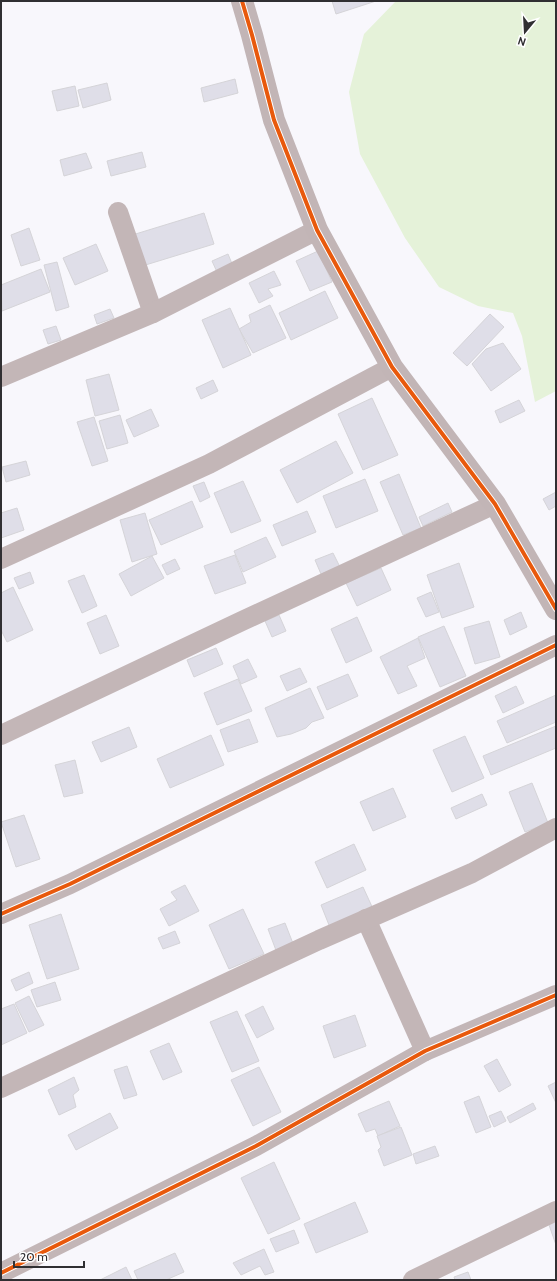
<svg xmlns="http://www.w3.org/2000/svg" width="557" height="1281" font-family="Cabin,sans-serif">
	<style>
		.green { fill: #e5f2d9 }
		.building { fill: #dfdee8; stroke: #d5d4d8 }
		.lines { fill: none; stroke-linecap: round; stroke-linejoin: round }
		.street { stroke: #c3b6b7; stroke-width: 20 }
		.secondary { stroke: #c2b5b6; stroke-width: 22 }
		.cycleway-casing { stroke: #fff; stroke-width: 6 }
		.cycleway { stroke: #e8590c; stroke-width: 4 }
	</style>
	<rect width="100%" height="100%" fill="#f8f7fc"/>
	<!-- green -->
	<path class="green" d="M396,1h160v390l-21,11 -13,-66 -9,-23 -35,-7 -39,-19 -34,-49 -45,-84 -11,-62 15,-58z"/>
	<!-- building -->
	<g class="building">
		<path d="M332,1h44l-40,13z"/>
		<path d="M235,79l3,14 -34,9 -3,-14z"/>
		<path d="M107,83l4,17 -28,8 -5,-18z"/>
		<path d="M75,86l4,20 -22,5 -5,-20z"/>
		<path d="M142,152l4,15 -35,9 -4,-15z"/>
		<path d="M86,153l6,15 -28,8 -4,-16z"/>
		<path d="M204,213l10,31 -75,23 -10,-31z"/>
		<path d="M29,228l11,32 -19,6 -10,-31z"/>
		<path d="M96,244l12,27 -33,14 -12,-27z"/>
		<path d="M318,251l14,31 -22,9 -14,-30z"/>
		<path d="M228,254l5,12 -16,6 -5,-11z"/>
		<path d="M57,262l12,45 -13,4 -12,-46z"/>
		<path d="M41,269l9,23 -48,19 -1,-26z"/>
		<path d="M274,271l7,14 -13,4 5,7 -14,7 -10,-20z"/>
		<path d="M325,291l13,27 -47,22 -12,-27z"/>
		<path d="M270,305l16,33 -33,15 -14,-24 12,-7 -2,-7z"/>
		<path d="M230,308l21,47 -28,13 -21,-48z"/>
		<path d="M110,309l4,9 -17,6 -3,-9z"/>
		<path d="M490,314l14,13 -37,39 -14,-13z"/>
		<path d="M56,326l5,14 -13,4 -5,-14z"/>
		<path d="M503,343l18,26 -30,22 -19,-27 14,-15z"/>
		<path d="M109,374l10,36 -24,6 -9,-36z"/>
		<path d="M213,380l5,11 -17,8 -5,-11z"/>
		<path d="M372,398l26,57 -35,15 -25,-56z"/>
		<path d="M519,400l6,11 -25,12 -5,-12z"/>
		<path d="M151,409l8,17 -25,11 -8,-17z"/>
		<path d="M120,415l8,28 -21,6 -8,-28z"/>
		<path d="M94,417l14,44 -16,5 -15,-44z"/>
		<path d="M336,441l17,32 -56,30 -17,-33z"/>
		<path d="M26,461l4,14 -24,7 -4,-15z"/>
		<path d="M399,474l22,54 -18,7 -23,-53z"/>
		<path d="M365,479l13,32 -42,17 -13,-32z"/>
		<path d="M243,481l18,40 -30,12 -17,-40z"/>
		<path d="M204,482l6,15 -10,5 -7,-16z"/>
		<path d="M556,492v14l-7,4 -6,-11z"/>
		<path d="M192,501l11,26 -42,18 -12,-25z"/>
		<path d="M448,503l4,9 -29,14 -4,-9z"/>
		<path d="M17,508l7,22 -23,8v-25z"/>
		<path d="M307,511l9,21 -34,14 -9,-21z"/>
		<path d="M145,513l12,41 -25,8 -12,-42z"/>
		<path d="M266,537l10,20 -33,15 -9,-21z"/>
		<path d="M333,553l7,14 -19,7 -6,-14z"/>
		<path d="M235,555l11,28 -31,11 -11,-28z"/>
		<path d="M152,556l12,22 -33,18 -12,-22z"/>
		<path d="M175,559l5,10 -13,6 -5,-10z"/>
		<path d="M459,563l15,44 -32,11 -15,-43z"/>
		<path d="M381,568l10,22 -34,16 -11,-23z"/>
		<path d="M30,572l4,11 -15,6 -5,-11z"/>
		<path d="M84,575l13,31 -15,7 -14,-32z"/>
		<path d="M13,587l20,43 -26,12 -6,-12v-37z"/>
		<path d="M431,592l8,20 -13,5 -9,-19z"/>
		<path d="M521,612l6,15 -17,8 -6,-15z"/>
		<path d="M106,615l13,31 -19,8 -13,-31z"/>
		<path d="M279,615l7,16 -14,6 -7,-16z"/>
		<path d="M357,617l15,34 -26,12 -15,-34z"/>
		<path d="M489,621l11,36 -25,7 -11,-36z"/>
		<path d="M444,626l22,50 -26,11 -22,-50z"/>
		<path d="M418,638l7,20 -18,8 10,20 -19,8 -18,-37z"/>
		<path d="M216,648l7,16 -29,13 -7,-17z"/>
		<path d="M248,659l9,18 -16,7 -8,-18z"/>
		<path d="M300,668l7,14 -20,9 -7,-15z"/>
		<path d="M348,674l10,22 -31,14 -10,-23z"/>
		<path d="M238,679l14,32 -35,14 -13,-32z"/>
		<path d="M516,686l8,17 -21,10 -8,-17z"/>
		<path d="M310,688l14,30 -12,4 -6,6 -15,6 -14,3 -12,-29z"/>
		<path d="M556,695v27l-49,21 -10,-22z"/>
		<path d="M249,719l9,23 -30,10 -8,-22z"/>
		<path d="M556,726v22l-65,27 -8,-19z"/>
		<path d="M129,727l8,20 -36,15 -9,-20z"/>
		<path d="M211,735l13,30 -54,23 -13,-29z"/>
		<path d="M465,736l19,42 -32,14 -19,-42z"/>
		<path d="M75,760l8,33 -19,4 -9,-32z"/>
		<path d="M532,783l16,40 -23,9 -16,-40z"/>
		<path d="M393,788l13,29 -33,14 -13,-29z"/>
		<path d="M482,794l5,11 -31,14 -5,-11z"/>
		<path d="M24,815l16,44 -24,8 -15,-45z"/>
		<path d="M354,844l12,26 -39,18 -12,-26z"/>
		<path d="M185,885l14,26 -30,15 -9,-17 17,-9 -6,-8z"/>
		<path d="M363,887l11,24 -43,19 -10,-25z"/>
		<path d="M243,909l21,45 -35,15 -20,-44z"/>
		<path d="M61,914l18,55 -32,10 -18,-54z"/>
		<path d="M285,923l9,23 -17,7 -9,-24z"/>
		<path d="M175,931l5,12 -17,6 -5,-11z"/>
		<path d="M29,972l4,11 -17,8 -5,-11z"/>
		<path d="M55,982l6,18 -24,7 -6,-17z"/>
		<path d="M29,996l15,29 -15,7 -14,-29z"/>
		<path d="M14,1004l13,29 -26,12v-36z"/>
		<path d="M263,1006l11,23 -17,9 -12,-23z"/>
		<path d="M237,1011l22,50 -27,11 -22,-50z"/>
		<path d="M355,1015l11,31 -32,12 -11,-32z"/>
		<path d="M169,1043l13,29 -19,8 -13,-29z"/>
		<path d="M497,1059l14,26 -12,7 -15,-26z"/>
		<path d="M127,1066l10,29 -13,4 -10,-29z"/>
		<path d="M259,1067l22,45 -28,14 -22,-46z"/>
		<path d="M74,1077l5,13 -6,5 3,12 -17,8 -11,-25z"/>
		<path d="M556,1082v21l-8,-17z"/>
		<path d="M479,1096l12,31 -15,6 -12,-31z"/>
		<path d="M389,1101l11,25 -22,10 -3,-7 -9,3 -8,-18z"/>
		<path d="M533,1103l3,6 -26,14 -3,-6z"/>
		<path d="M501,1111l5,10 -12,6 -5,-11z"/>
		<path d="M110,1113l8,15 -42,22 -8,-15z"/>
		<path d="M401,1127l11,28 -28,11 -6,-16 3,-3 -4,-11z"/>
		<path d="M435,1146l4,10 -23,8 -3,-10z"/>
		<path d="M274,1162l26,57 -32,15 -27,-56z"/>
		<path d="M355,1202l13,30 -52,21 -12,-29z"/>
		<path d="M556,1219v26l-8,-23z"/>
		<path d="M294,1230l5,13 -23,9 -6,-13z"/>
		<path d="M264,1249l10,23 -9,3 -5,-9 -19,9 -8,-12z"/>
		<path d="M175,1253l9,19 -18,8h-28l-4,-9z"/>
		<path d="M126,1267l6,13h-32z"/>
		<path d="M468,1272l3,8h-16l-1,-3z"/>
	</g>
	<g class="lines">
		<!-- street -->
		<g class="street">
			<path d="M118,212l35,101"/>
			<path d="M1,377l152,-64 164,-83"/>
			<path d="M1,559l208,-95 183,-97"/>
			<path d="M1,735l241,-114 253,-117"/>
			<path d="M1,914l69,-30 486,-239"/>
			<path d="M366,919l59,132"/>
			<path d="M1,1088l318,-148 153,-67 84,-45"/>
			<path d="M1,1273l255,-127 169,-95 131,-56"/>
			<path d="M413,1280l143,-69"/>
		</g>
		<!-- secondary -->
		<path class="secondary" d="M242,1l10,34 22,85 43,110 75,137 103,137 61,105"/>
		<!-- cycleway casing -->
		<g class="cycleway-casing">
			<g id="cycleway">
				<path d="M242,1l10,34 22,85 43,110 75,137 103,137 61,105"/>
				<path d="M1,914l69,-30 486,-239"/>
				<path d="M1,1273l255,-127 169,-95 131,-56"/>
			</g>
		</g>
		<!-- cycleway -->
		<use href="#cycleway" class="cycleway"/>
	</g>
	<!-- border -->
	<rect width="557" height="1281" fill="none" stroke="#302f32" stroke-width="4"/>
	<!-- north arrow -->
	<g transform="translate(525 32) rotate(198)" stroke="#ffffff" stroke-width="3" paint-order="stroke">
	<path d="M0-3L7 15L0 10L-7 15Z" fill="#302f32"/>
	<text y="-6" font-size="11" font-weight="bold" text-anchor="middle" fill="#302f32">N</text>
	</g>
	<!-- scale -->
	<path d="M14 1261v6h70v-6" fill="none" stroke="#302f32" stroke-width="2"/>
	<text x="20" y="1261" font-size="12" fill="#302f32" stroke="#ffffff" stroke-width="3" paint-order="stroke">20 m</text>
</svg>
